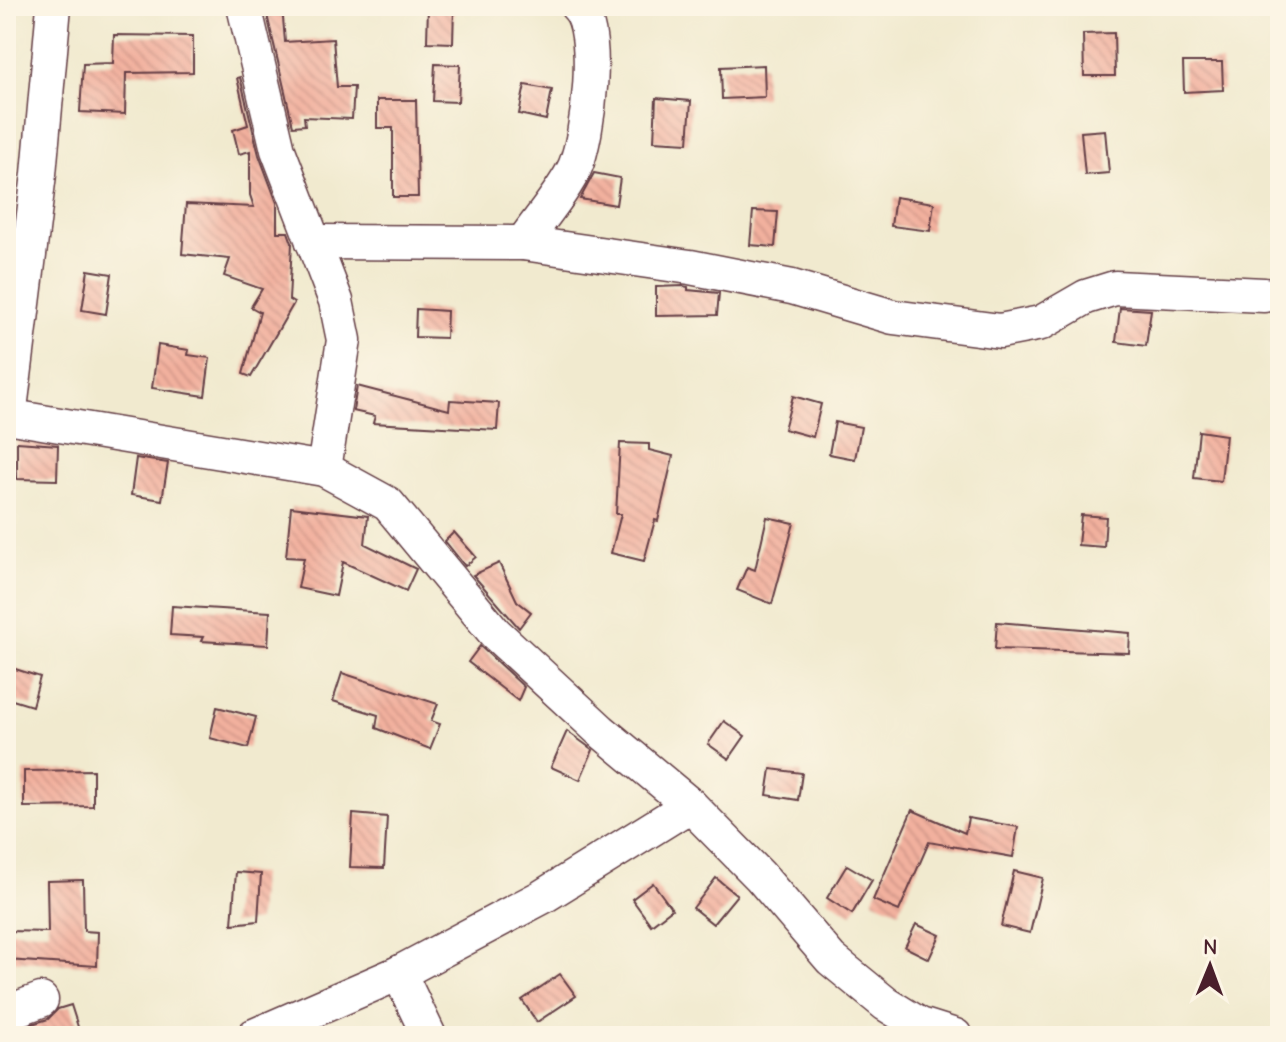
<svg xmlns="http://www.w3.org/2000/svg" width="1286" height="1042" font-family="'Comic Neue',sans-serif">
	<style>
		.building { fill: url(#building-back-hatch) }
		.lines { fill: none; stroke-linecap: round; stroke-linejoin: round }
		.minor-casing { stroke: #633d44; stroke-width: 37 }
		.minor { stroke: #fff; stroke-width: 34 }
	</style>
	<defs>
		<pattern id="building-back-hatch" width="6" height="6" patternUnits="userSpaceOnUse" patternTransform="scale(2)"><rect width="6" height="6" fill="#f2b09e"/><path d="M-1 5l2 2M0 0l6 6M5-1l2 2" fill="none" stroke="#d19788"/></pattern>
	</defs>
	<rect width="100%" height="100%" fill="#fcf5e5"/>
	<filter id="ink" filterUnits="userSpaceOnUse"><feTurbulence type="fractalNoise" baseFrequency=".0125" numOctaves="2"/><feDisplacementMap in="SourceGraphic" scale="16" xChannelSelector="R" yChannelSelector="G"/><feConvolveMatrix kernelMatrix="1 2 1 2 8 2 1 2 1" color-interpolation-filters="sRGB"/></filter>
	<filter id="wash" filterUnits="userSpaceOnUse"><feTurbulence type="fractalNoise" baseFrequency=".006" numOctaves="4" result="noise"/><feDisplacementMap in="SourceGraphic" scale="32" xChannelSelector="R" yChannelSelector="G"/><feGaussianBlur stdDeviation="1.8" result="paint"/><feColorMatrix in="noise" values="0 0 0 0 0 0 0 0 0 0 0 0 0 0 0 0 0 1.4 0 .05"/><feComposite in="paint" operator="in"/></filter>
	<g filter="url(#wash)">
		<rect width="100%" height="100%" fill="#f1eacf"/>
		<g id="blocks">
			<!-- building -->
			<g class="building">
				<path d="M265,6h17l3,36 48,-3 4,48h17l-2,32 -48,-2 1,8 -12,1z"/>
				<path d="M428,6h26l-1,37 -26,-1z"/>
				<path d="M1114,33l1,43h-31l-1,-42z"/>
				<path d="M114,35l79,1v36l-67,1 -1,41 -45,-2 3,-48 30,-1z"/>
				<path d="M1183,62h39l1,28 -39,2z"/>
				<path d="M435,64l25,1 -2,37 -25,-1z"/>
				<path d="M764,65l1,32 -43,2 -1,-32z"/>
				<path d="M240,77l19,78 18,48v29h11l4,11 -3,57 5,3 -43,74 -8,-3 17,-62 -9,-5 11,-18 -38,-13 6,-17 -48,-5 4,-50 68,3 -4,-12v-44l-11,3 -6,-24 15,-5 -11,-47z"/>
				<path d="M525,85l27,5 -6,30 -27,-6z"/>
				<path d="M656,98l35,3 -3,42 -34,-2z"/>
				<path d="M377,100h39l2,97h-25v-69h-16z"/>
				<path d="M1105,130l4,43 -24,2 -4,-43z"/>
				<path d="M594,173l26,5 -4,27 -36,-6z"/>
				<path d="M895,197l39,6 -4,28 -39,-5z"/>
				<path d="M753,211l25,1 -3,35 -25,-2z"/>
				<path d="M88,270l24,4 -6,40 -24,-4z"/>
				<path d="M656,287l27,-1 5,1v3l31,3 -2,22 -61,1z"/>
				<path d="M1120,308l31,2 -5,36 -30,-4z"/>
				<path d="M416,309l31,2 -1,27 -31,-1z"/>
				<path d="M158,345l31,5 -1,5 22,3 -5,38 -53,-8z"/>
				<path d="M357,386l92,24 1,-10 49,3 -2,27 -124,-7 2,-7 -22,-5z"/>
				<path d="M793,396l28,8 -8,33 -29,-8z"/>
				<path d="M835,422l26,5 -6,32 -26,-5z"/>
				<path d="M1199,431l27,4 -5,46 -27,-3z"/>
				<path d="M17,442l41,3 -1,35 -40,-1z"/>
				<path d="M620,443l29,1v6l24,6 -15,65 -3,-1 -11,41 -33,-8 10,-39h-5z"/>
				<path d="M136,458l32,5 -6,37 -31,-5z"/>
				<path d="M291,507l77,9 -3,28 51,25 -10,22 -63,-29 -7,34 -38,-8 6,-30 -18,-1z"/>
				<path d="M1081,515l25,2 -2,30 -26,-2z"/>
				<path d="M767,517l27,6 -22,81 -35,-14 10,-23 8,3z"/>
				<path d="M454,532l22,25 -11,9 -20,-25z"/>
				<path d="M499,563l18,38 14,11 -12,16 -46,-53z"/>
				<path d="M172,606l98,6 -2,33 -67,-4 2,-4 -33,-2z"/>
				<path d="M997,622l133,11 -1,20 -134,-4z"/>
				<path d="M480,646l44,41 -6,14 -50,-39z"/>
				<path d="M6,666l34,11 -8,29 -26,-8z"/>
				<path d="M342,673l96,31 -7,17 9,3 -10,25 -54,-21 2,-13 -45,-14z"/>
				<path d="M217,707l39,10 -8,31 -38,-10z"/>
				<path d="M724,721l21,15 -16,23 -21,-15z"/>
				<path d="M567,731l26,19 -13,30 -29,-13z"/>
				<path d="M771,769l31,4 -4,27 -31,-5z"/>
				<path d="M93,770v36l-69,1v-36z"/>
				<path d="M912,810l53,23 3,-15 50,9 -5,30 -84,-15 -30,69 -26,-11z"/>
				<path d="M353,814l34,3 -3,51 -34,-1z"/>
				<path d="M847,865l25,15 -20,34 -25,-16z"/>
				<path d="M1014,871l29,7 -13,55 -29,-7z"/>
				<path d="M236,872l25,2 -3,47 -26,3z"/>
				<path d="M716,878l21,17 -24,29 -20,-16z"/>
				<path d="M83,880l1,51 14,1 -1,34 -90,-6 2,-29 39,1 -1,-51z"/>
				<path d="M653,883l19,26 -21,16 -19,-26z"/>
				<path d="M916,924l24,11 -11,24 -24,-12z"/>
				<path d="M560,974l16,22 -39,26 -15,-22z"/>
				<path d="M71,1005l8,25 -20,6h-53v-4l42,-13 10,-10z"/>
			</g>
		</g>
	</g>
	<g filter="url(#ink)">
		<use href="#blocks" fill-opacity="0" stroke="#633d44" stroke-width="2"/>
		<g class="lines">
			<!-- minor casing -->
			<g class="minor-casing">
				<g id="minor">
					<path d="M244,6l34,144 58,151 8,39 -20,129"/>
					<path d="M313,242l210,1 167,24 102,20 101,30 107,14 41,-8 45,-26 29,-9 149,7"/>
					<path d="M523,243c15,-22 41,-52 52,-76 13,-30 27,-138 2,-161"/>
					<path d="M6,416l318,53 64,35 107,129 106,98 89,74 70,71 71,83 55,45 34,21 35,11"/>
					<path d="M9,417l30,-243 15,-168"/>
					<path d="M399,973l30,63"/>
					<path d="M6,1013l35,-13"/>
					<path d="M254,1036l145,-63 143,-76 148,-92"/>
				</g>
			</g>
			<!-- minor -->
			<use href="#minor" class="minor"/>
		</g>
	</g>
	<!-- margin -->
	<rect width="1286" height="1042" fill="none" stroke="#fcf5e5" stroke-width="32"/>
	<!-- north arrow -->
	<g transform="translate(1210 966) rotate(1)" stroke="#fcf5e5" stroke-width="6" paint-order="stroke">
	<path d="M0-6L14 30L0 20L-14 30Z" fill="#4a1f2b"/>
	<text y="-12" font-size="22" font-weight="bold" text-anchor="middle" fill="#4a1f2b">N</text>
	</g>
</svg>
